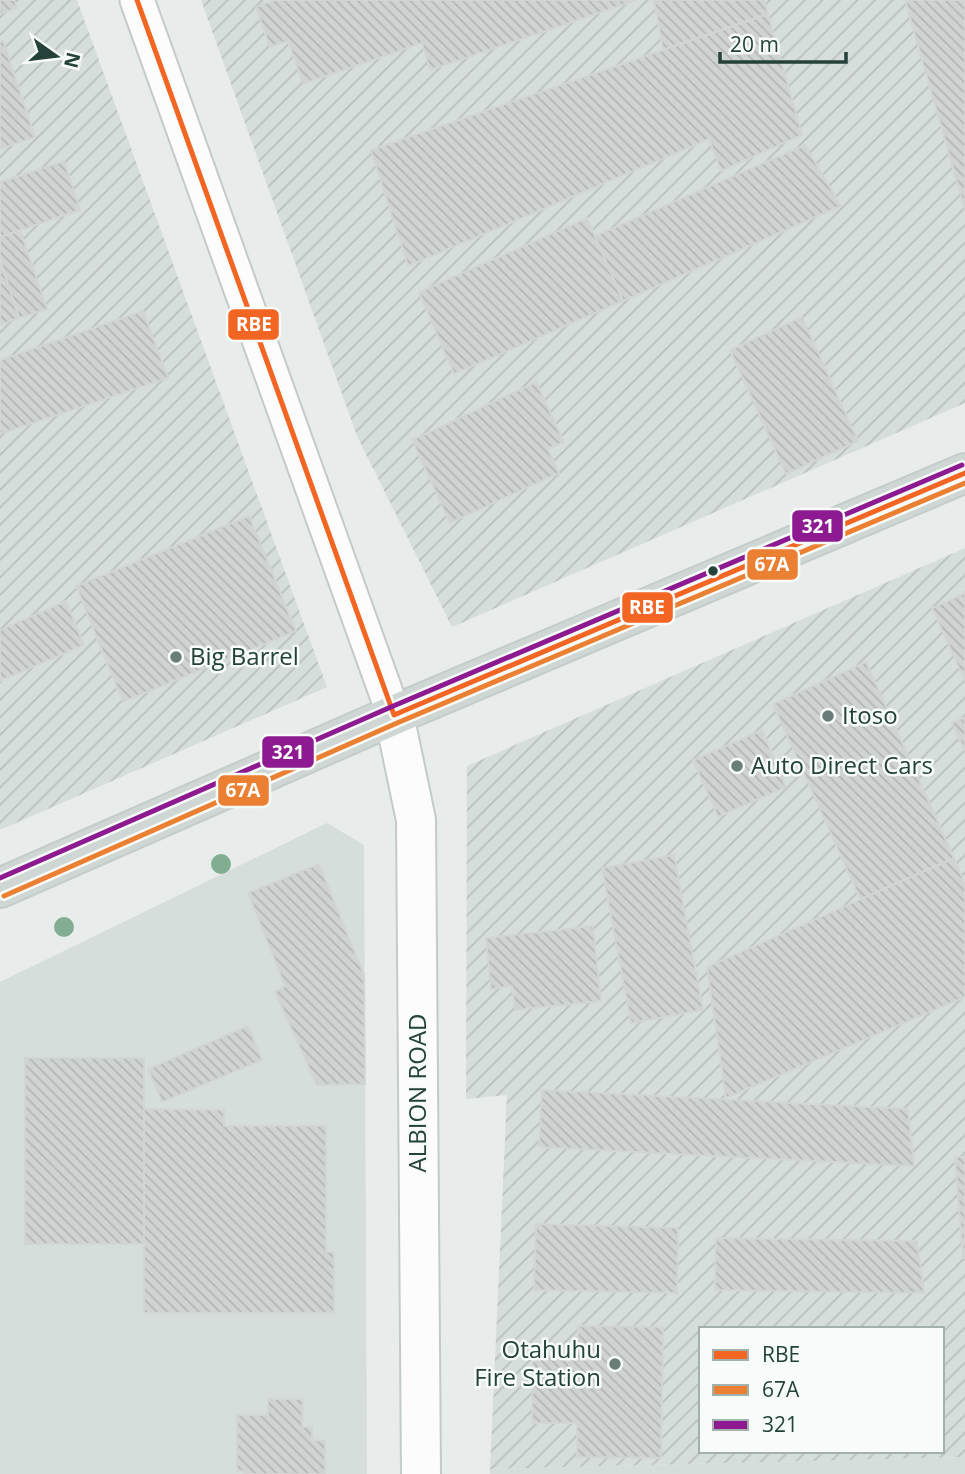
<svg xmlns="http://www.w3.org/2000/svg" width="965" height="1474" font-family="'Open Sans',sans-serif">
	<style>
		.built { fill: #d6dedb }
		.industrial { fill: url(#industrial-furrows); fill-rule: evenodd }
		.building { fill: url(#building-back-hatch); stroke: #d1d6d4; stroke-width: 2 }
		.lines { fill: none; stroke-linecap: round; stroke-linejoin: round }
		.street-casing { stroke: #c5cac8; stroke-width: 37 }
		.secondary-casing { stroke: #c3cbc8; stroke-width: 42 }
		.primary-casing { stroke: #c3ccc9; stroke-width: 42 }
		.street { stroke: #fcfcfc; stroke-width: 33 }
		.secondary { stroke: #fcfcfc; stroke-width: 38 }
		.primary { stroke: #cfd7d5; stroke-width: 38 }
		.bus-1-casing { stroke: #f7fbf9; stroke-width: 10 }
		.bus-2-casing { stroke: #f7fbf9; stroke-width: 10 }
		.bus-3-casing { stroke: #f7fbf9; stroke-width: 10 }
		.bus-1 { stroke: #f26522; stroke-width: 5 }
		.bus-2 { stroke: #eb7f32; stroke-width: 5 }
		.bus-3 { stroke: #8d1a90; stroke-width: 5 }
		.tree { fill: #81ae93 }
		.bus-dot { fill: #24423a; stroke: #f7fbf9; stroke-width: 2.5 }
		.poi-dot { fill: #697e78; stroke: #f7fbf9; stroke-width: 2.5 }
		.labels { text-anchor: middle; stroke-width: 5; stroke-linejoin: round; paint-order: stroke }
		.poi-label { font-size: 24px; fill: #24423a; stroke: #f7fbf9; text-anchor: start }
		.street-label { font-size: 24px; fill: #24423a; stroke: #f7fbf9 }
		.line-badge { stroke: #f7fbf9; stroke-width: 2.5 }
		.badge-label { font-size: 19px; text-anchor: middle; font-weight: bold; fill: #fff }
	</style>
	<defs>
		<pattern id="industrial-furrows" width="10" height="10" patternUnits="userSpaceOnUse" patternTransform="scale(1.75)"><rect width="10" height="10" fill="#d6dedb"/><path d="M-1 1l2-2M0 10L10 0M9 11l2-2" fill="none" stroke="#b8c0bd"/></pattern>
		<pattern id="building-back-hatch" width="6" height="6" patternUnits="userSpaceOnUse" patternTransform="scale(1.75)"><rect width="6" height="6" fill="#cfd4d2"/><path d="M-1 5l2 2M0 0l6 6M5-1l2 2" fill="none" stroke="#b2b7b5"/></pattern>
	</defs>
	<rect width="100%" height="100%" fill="#e8edeb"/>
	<!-- built -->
	<g class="built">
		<path d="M327,823l37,22 3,629h-367v-492z"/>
		<path d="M965,1457v17h-475v-5z"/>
	</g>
	<!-- industrial -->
	<g class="industrial">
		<path d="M0,0h77l250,687 -327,143z"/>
		<path d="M201,0h764v403l-513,224 -95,-191z"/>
		<path d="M965,548v909l-475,12 17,-374 -41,4 1,-333zM701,1329h241v122h-241z"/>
	</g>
	<!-- building -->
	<g class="building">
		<path d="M0,0h14l3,8 -17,6z"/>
		<path d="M275,0h362l-207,70 -8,-27 -119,41 -15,-43 -18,6 -14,-40z"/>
		<path d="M654,0h110l4,14 -105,36z"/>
		<path d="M905,0h60v210z"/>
		<path d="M768,14l34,121 -81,36 -12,-32 -301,127 -37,-116z"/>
		<path d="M3,41l32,96 -35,12v-107z"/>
		<path d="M805,145l36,61 -218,95 -28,-65z"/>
		<path d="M64,161l16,49 -80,27v-55z"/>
		<path d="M587,218l36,83 -169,73 -35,-82z"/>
		<path d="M20,230l27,79 -28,9 -19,-58v-23z"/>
		<path d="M0,260l19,58 -19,7z"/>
		<path d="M143,311l25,67 -168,56v-74z"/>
		<path d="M802,317l56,124 -72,33 -56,-124z"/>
		<path d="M536,382l28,60 -16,7 11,24 -109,50 -38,-83z"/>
		<path d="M249,516l47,115 -173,71 -47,-116z"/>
		<path d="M965,593v88l-33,-73z"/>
		<path d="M66,601l18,44 -84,36v-51z"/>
		<path d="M866,662l88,196 -93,43 -88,-197z"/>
		<path d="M965,717v34l-13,-28z"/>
		<path d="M762,730l24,57 -68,30 -25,-57z"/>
		<path d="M674,855l29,155 -72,13 -29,-155z"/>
		<path d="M954,858l11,26v113l-239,101 -19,-131z"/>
		<path d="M319,864l45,111 1,109 -48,1 -42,-93 10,-6 -37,-93z"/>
		<path d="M593,926l8,75 -86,9 -3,-24 -21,3 -5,-51z"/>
		<path d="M248,1026l14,34 -100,42 -14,-33z"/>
		<rect x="25" y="1058" width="119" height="186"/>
		<path d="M542,1090l366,19 6,57 -375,-19z"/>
		<path d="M144,1109l80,1v16h102v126h8v61h-190z"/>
		<path d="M955,1157h10v101h-2z"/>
		<path d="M536,1224l142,4 -1,65 -143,-3z"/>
		<path d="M716,1238l201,3 7,52 -209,-3z"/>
		<path d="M578,1326l85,1 -2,131 -84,-1v-34h-45l1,-68 44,1z"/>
		<path d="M268,1399h35l-1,28h10v13l13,1v33h-81v-3h-7v-56h31z"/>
	</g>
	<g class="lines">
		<!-- street casing -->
		<g class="street-casing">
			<path id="street" d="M137,0l257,715"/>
		</g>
		<!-- secondary casing -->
		<g class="secondary-casing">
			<path id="secondary" d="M394,715l22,105 5,654"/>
		</g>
		<!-- primary casing -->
		<g class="primary-casing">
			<path id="primary" d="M0,888l394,-173 571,-242"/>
		</g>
		<!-- street -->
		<use href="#street" class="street"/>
		<!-- secondary -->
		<use href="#secondary" class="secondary"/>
		<!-- primary -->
		<use href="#primary" class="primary"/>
		<!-- bus-1 casing -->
		<g class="bus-1-casing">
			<path id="bus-1" d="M137,0l257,715 571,-242"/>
		</g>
		<!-- bus-2 casing -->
		<g class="bus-2-casing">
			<path id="bus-2" d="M4,896l393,-173 568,-240"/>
		</g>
		<!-- bus-3 casing -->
		<g class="bus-3-casing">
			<path id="bus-3" d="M0,878l391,-171 571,-242"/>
		</g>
		<!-- bus-1 -->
		<use href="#bus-1" class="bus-1"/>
		<!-- bus-2 -->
		<use href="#bus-2" class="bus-2"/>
		<!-- bus-3 -->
		<use href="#bus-3" class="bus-3"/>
	</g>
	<!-- trees -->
	<g class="tree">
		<circle cx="221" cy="864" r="10"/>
		<circle cx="64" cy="927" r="10"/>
	</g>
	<!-- markers -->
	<circle class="bus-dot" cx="713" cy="571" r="6"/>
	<g class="poi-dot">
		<circle cx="176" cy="657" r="7"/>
		<circle cx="828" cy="716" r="7"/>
		<circle cx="737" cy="766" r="7"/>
		<circle cx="615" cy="1364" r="7"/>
	</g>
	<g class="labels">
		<!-- poi labels -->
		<g class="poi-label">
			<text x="190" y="665">Big Barrel</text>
			<text x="842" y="724">Itoso</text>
			<text x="751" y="774">Auto Direct Cars</text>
			<text x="601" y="1358" text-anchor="end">Otahuhu<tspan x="601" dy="28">Fire Station</tspan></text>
		</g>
		<!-- street labels -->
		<g class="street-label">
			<text transform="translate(418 1093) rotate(-90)" y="8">ALBION ROAD</text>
		</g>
	</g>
	<g class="line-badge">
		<rect x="227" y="308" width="53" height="33" rx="7" fill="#f26522"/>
		<rect x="791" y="509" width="53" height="34" rx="7" fill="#8d1a90"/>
		<rect x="746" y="548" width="53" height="33" rx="7" fill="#eb7f32"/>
		<rect x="621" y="591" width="53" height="33" rx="7" fill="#f26522"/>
		<rect x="261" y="735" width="54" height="34" rx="7" fill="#8d1a90"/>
		<rect x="217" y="774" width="53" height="33" rx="7" fill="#eb7f32"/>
	</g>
	<g class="badge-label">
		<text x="254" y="331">RBE</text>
		<text x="818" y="533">321</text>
		<text x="772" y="571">67A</text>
		<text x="647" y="614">RBE</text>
		<text x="288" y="759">321</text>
		<text x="243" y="797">67A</text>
	</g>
	<!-- legend -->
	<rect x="699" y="1327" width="245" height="126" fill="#f7fbf9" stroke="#a3b1ad" stroke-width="2"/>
	<rect x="713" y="1350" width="35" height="10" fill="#f26522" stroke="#a3b1ad" stroke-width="2"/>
	<text x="762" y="1362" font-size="21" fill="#24423a">RBE</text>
	<rect x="713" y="1385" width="35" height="10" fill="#eb7f32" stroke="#a3b1ad" stroke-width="2"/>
	<text x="762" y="1397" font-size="21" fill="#24423a">67A</text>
	<rect x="713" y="1420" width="35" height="10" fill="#8d1a90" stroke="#a3b1ad" stroke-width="2"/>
	<text x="762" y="1432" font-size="21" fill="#24423a">321</text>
	<!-- north arrow -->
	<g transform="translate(56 56) rotate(104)" stroke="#f7fbf9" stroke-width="5" paint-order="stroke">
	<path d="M0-5L12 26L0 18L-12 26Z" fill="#24423a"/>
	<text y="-10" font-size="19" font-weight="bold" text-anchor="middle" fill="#24423a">N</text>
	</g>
	<!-- scale -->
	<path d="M720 52v10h126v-10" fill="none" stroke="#24423a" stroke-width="3.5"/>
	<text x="730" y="52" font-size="21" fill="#24423a" stroke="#f7fbf9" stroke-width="5" paint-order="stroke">20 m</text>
</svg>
